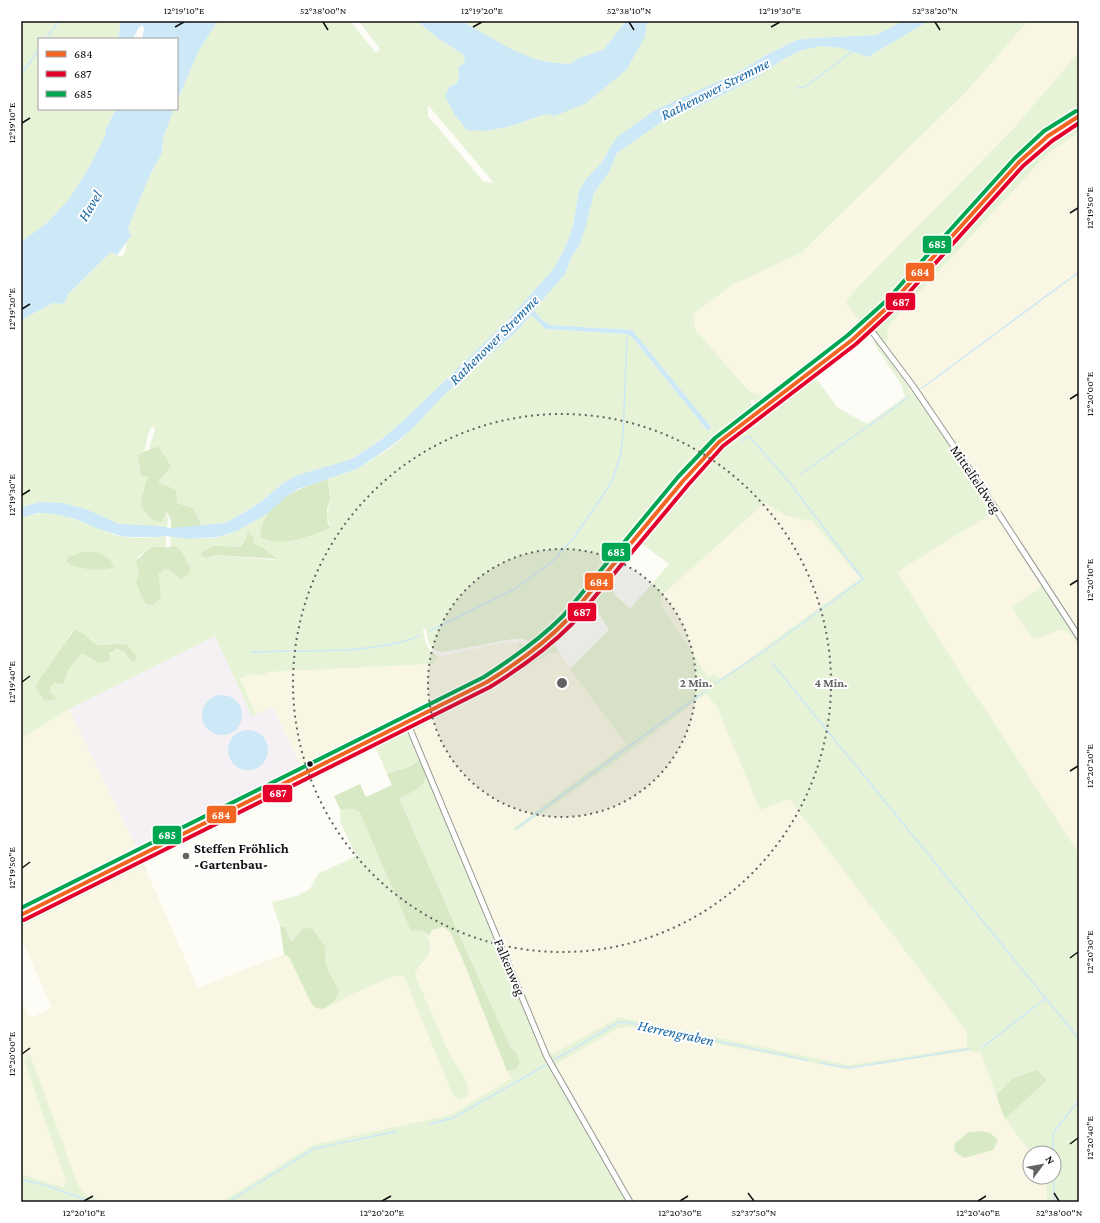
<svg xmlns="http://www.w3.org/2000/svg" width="1100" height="1223" font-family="'Crimson Pro',serif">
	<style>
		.industrial { fill: #f5f0f3 }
		.farmland { fill: #f9f7e4 }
		.green { fill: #e7f3d7; fill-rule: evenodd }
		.forest { fill: #d8eac5 }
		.water { fill: #cde8f7 }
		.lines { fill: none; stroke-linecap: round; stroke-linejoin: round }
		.stream { stroke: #cde8f7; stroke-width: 1.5 }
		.minor-casing { stroke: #979795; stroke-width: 7 }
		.primary-casing { stroke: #858482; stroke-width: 10 }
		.minor { stroke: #fffffe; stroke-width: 5 }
		.primary { stroke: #ede9dc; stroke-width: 8 }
		.bus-1-casing { stroke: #fff; stroke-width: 7 }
		.bus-2-casing { stroke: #fff; stroke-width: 7 }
		.bus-3-casing { stroke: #fff; stroke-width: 7 }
		.bus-1 { stroke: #f26522; stroke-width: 4 }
		.bus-2 { stroke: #e4002b; stroke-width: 4 }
		.bus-3 { stroke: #00a651; stroke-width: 4 }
		.ticks { fill: none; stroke: #111; stroke-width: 1.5 }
		.ring { fill: none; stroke: #646362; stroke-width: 2; stroke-dasharray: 2 4 }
		.bus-dot { fill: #111; stroke: #fff; stroke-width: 1.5 }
		.poi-dot { fill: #646362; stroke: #fff; stroke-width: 1.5 }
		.labels { text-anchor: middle; stroke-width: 4; stroke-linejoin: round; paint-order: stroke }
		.street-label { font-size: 14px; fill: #111; stroke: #fff }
		.poi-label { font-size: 14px; font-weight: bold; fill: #111; stroke: #fff; text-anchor: start }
		.water-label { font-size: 15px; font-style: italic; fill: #1768a6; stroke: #fff }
		.centre { fill: #646362; stroke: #fff; stroke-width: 2 }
		.ring-label { font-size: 12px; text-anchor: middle; font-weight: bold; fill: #646362; stroke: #fff; stroke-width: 4; stroke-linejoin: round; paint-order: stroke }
		.line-badge { stroke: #fff; stroke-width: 1.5 }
		.badge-label { font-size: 11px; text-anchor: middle; font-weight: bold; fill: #fff }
		.neatline { fill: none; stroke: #111; stroke-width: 1.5 }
		.ticks-label { font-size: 10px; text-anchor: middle; fill: #111 }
	</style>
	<rect width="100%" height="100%" fill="#fdfcf7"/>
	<!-- industrial -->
	<path class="industrial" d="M215,636l37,79 21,-8 28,59 -129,65 -3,-2 -4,2v4l-28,14 -68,-140z"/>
	<!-- farmland -->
	<g class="farmland">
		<path d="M1028,21h51v31l-66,77 -159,162 -8,11 15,22 -90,69 -8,4 -15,-7 -53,-61 -1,-15 38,-29 69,-32 166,-162z"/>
		<path d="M1079,133v499l-97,-150 -95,-136v-13l2,-8 152,-164 13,-12z"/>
		<path d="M765,503l21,13 26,4 48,58 -120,87 -19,13 -13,-1 -47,-72 1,-10z"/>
		<path d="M994,512l48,73 -5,5 -26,17 25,31 19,-8h7l10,5 7,11v208l-93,-144 -21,-30 -67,-107 4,-4z"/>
		<path d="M503,643h16l-1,3 2,9 -50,30 -68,35 -92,44 -9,2 -28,-59 -17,7 -16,-35 11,-5 9,1 9,-3 163,-8 5,-4 1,-4h5z"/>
		<path d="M550,653l10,1 66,90 -113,84 2,4 113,-79 78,-59 11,13 44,103 28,-11 178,233v15l-118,18 -230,-48 -66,37 -5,-2 -135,-321 86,-46z"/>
		<path d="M69,709l68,140 -116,58v-168z"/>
		<path d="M139,867l5,2 3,3 51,116 86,-34 5,3 22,46 18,4 21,-12 45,-19 4,-1 5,1 49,120 5,-27 -9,-16 -34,-78 2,-7 8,-6 6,-10 -2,-16 1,-4 6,-4 4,-1 5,1 7,7 4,14 4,4 53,125 -58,34 -10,4 -129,28 -7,3 -88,55h-115l-18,-6 -9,-9 -48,-130 -4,-3 -3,6 42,122 -3,5 -42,-13v-175l9,19 22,-10 -31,-70v-10z"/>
		<path d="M629,1027l216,42 124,-18 12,2 24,66 26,34h-1v24h14l3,13v12h-414l-77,-135 2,-4 59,-34z"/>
	</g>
	<!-- green -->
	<g class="green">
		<path d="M21,21h100l-3,18h-79v70h77l-10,20 -1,7 -18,35 -18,28 -21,23 -27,20z"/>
		<path d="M218,21h132l26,32 4,-4 -21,-28h58l23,19 23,14 2,9 -7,4 1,9 -2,7 -8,4 62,39 35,-12 99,-77 2,-16h254v1l-25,13 -64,3 -15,2 -31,15 -29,18 -121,65 -14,24 -16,17 -7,12 -6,34 -5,16 -13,26 -47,53 -103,99 -23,20 -30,20 -69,24 -21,18 -27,17 -10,5 -23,3 -9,-18 -16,-5 -20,-21 1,-36 -9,3 6,-20 -3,-3 -4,8 -3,16 -7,4 10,22 -6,20 20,26 5,-10 1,7 -1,9 -48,-4 -33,-15 -23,-6 -23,-1 -19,5v-187l32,-17 11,1 4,-10 43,-42 10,5 4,-4 1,-9 5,-8 -3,-8 21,-51 13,-24 1,-15 11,-29h3v-8l22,-51zM428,105l65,77 -1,1 -9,-2 -55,-65z"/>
		<path d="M462,21h164l-23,29 -24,8 -9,6c-13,-1 -25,-2 -37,-6 -25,-7 -50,-22 -71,-37z"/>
		<path d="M933,21h95l-61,70 -166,162 -69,32 -38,29 1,15 53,61 15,7 8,-4 90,-69 -15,-22 8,-11 159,-162 66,-77v61l-17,10 -174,180 -25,24 -103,79 -9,-7 1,12 -35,29 -163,190 -19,15 -12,-6h-11l-69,13c-15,-1 -14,-13 -18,-24l-2,1c2,12 3,21 15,27l-1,4 -5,4 -163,8 -9,4 -9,-2 -11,5 16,35 -4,2 -37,-80 -146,73 -48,30v-221c40,-16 66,11 103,19 13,2 29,1 42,-1v12l-18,1 -10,8 -1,8 2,7 -2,7 24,19c1,-10 -7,-25 5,-30l6,4 19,-5 -17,-21 -4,2 1,-11c15,1 32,3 47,0 18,-3 33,-15 49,-23l-7,19 71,-7c-8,-11 -1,-17 -1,-28 0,-6 -2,-13 -2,-19l29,-10 33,-21 13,-11 40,-41 74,-65 14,-16 15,14 80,5 6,3 75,93 3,-1 -78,-99 -82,-5 -8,-5 -8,-10 31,-37 7,-17 7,-10 15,-53 15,-21 8,-19 43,-30 42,-18 54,-27 29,-20 17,-8 18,-4 22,2 26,9 59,-35zM247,539h6l1,5 7,2 15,13 -2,1 -56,-5 -8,3 -9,-4c13,-10 35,-1 46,-15zM85,551l11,1 -11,17 -16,-5 -3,-2zM72,631l19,8 6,6 24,-1 16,13 -3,5c-7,-7 -12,-14 -21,-11l-7,10 -8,2 -14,-9h-3l-13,16 -4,13h-9l-5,4v5l6,7 -11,2 9,-41z"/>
		<path d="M1079,120v13l-25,16 -13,12 -152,164 -2,8v13l-13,-17 2,-6 145,-157 28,-27z"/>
		<path d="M876,340l101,145 17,27 -92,57 -4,4 67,107 21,30 93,144v348h-32v-12l-3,-13h10v-24h-23l-26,-34 42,-40 -34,-1 -17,17 -15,-42 -12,-2 -124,18 -216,-42 -12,2 -59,34 -2,4 -8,-15 5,2 66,-37 230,48 118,-18v-15l-178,-233 -29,11 -43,-103 -11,-13 -78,59 -113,79 -2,-4 113,-84 -56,-75 39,-39 -19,-31 19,-22 5,17 16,15 39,-45 -32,-24 75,-87 30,-26 4,3 14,-11 -1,-6 51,-37 2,3 3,-2 23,31 29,16 38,-27 -4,-13 -28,-42zM765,503l21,13 26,5 48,57 -120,87 -19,13 -6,-4 -7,3 -47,-72 1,-10z"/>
		<path d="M1042,585l37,57v4c-20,-30 -23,-8 -47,-8l-21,-31 26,-17z"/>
		<path d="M552,640l8,14 -10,-1 -51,32 -86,46 4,-10z"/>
		<path d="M519,643l7,2 3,4 -41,29 -223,112 -7,-2 43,-22 9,-2c71,-34 143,-67 210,-109l-2,-5z"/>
		<path d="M404,732l4,2 11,25c-9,12 -20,9 -32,15l-12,-28z"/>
		<path d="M426,773l116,278 85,151h-406l88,-55 7,-3 129,-28 10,-4 57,-34 -5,-7c17,-3 15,-14 4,-23l-41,-89 -71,-161c14,-10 22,-5 27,-25z"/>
		<path d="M251,792l-1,6 -73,35 -5,-2z"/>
		<path d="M340,809h14l5,2 64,119c5,5 6,8 7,14 2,17 -11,17 -15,31l34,78c7,14 19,24 20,40l-4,5 -5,2 -7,-4 -49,-120 -5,-1 -4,1 -45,19 -21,12 8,-12c-4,-12 -16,-33 -11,-46l-31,-11 -4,3 -7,-15h-4l-8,-24 25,-6 13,-7 8,-15 38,-18 -16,-35z"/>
		<path d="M132,853v4l-111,55v-5z"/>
		<path d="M143,861l4,11 -3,-3 -5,-2 -118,60v-5z"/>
		<path d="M27,1054l4,3 48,130 9,9 18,6h-85v-28l42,13 3,-5 -42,-122z"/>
	</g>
	<!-- forest -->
	<g class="forest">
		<path d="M158,446l13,20 -13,16 18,8 1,13 16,5 9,18 -31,3v-8l-4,-9 -5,10 -10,-2 -11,-14 1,-10 6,-20h-7l-3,-22z"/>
		<path d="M328,479l2,20 -3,11v10l3,8c-20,8 -48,20 -69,10 -2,-6 1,-10 2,-15 10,-27 41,-36 65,-44z"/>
		<path d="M249,532l4,5 1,7 7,2 15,12 -1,1 -57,-4c-6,1 -11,5 -17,1v-3c5,-3 8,-6 14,-7 13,-1 30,7 32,-13z"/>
		<path d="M174,546c10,4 10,14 17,21 -1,6 -6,11 -11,12l-10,-9 -6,-1 -5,6 2,23 -8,7 -7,-1 -4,-7 -6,-15 3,-10 -3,-10c3,-5 6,-6 9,-10 9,-9 18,-2 29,-6z"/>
		<path d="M86,551c11,1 24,4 28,16 -12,5 -38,3 -48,-5l2,-5z"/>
		<path d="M74,630l10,4 13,11 24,-1 6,1 10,12 -3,5h-2l-7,-9 -8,-4 -7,4 -1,8 -11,2 -14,-9h-3l-13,16 -4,13 -1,1 -8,-1 -5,4v5l7,7 -12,2 -10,-15z"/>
		<path d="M419,759l7,14 -2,9 -8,8 -17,8 71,161 41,89 5,4 4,9c-2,8 -6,9 -13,10l-47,-118c-8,-10 -4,-19 -17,-26l-11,3 -3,6 -6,-6 -12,1 -51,-118c-5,-6 -13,-4 -20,-4l-6,-13 26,-12 6,13 26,-12 -5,-11c12,-6 23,-3 32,-15z"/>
		<path d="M280,926l5,1 5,13 2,1 10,-12 10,-1 14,20c-4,16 5,28 13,42 -3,13 -18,27 -28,13l-22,-46 -5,-3z"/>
		<path d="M1037,1070l10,10 -42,39 -9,-24 17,-17z"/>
		<path d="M982,1131l8,2 8,7 -5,10 -29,8 -10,-7 1,-8 14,-11z"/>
	</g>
	<!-- water -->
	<g class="water">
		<path d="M121,21h97l-19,29 -22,51v-62h-35l2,-10 -1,-4 -4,2 -6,12h-15z"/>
		<path d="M417,21h45l45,26 25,11 16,4 22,2 9,-6 24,-8 23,-29h21l-2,16 -19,33 -41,34 -31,12 -8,-2 -35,12 -25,5 -19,-1 -13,-16 -9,-18 4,-9 8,-4 2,-7 -1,-9 7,-4 -2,-9 -23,-14z"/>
		<path d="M901,21h32l-6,1 -59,35 -27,-9 -20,-2 -19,4 -17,8 -29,20 -54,27 -42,18 -43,30 -8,19 -15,21 -8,33 -7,20 -7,10 -7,18 -31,36 8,10 8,5 82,5 79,97 -1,2 -3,1 -75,-93 -6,-3 -80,-5 -15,-14 -14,16 -74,65 -31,33 -22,18 -33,22 -59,20 -10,6 -21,19 -30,17 -19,6 -16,1 -11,1 -25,-3 -9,1h-33l-28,-9 -20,-9 -17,-4 -15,-2h-7l-16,5v-11l19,-5 23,1 23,6 33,15 40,2 12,2 54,-5 20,-11 17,-11 21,-18 15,-8 54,-16 30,-20 23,-20 103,-99 47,-53 13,-26 5,-16 6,-34 7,-12 16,-17 14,-24 39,-28 82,-37 29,-18 31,-15 15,-2 64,-3 25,-13z"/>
		<path d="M116,109h58l-11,29 -1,15 -13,24 -21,51 3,8 -14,19 -6,-3 -43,42 -4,10 -11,-1 -32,17v-78l27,-20 21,-23 18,-28 18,-35 1,-7z"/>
		<circle cx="222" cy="715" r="20"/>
		<circle cx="248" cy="750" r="20"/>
	</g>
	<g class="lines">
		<!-- stream -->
		<g class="stream">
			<path d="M46,39l13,-18"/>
			<path d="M21,75l18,-26"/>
			<path d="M797,88l8,-1 48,-36"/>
			<path d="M922,388l157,-116"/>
			<path d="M801,474l108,-77"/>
			<path d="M430,631l83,-41 40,-29 22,-25 26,-38 11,-17 8,-24 3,-22 4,-97"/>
			<path d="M251,652c53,-2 120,3 169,-16"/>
			<path d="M772,663l307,376"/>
			<path d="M715,684l48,-32 100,-73 -74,-97 -39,-45h-3l-5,4"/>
			<path d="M517,828l188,-137"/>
			<path d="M983,1047l63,-49"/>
			<path d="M554,1060l65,-38h7l181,38"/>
			<path d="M820,1063l29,5 120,-19"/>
			<path d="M430,1124l23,-6 93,-53"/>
			<path d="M1053,1153v-20l26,-33"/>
			<path d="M1054,1177v25"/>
			<path d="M21,1179l27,7 43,16"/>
			<path d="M228,1202l85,-53 84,-18"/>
		</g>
		<!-- minor casing -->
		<g class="minor-casing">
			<g id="minor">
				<path d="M868,326l45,60 67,99 99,152"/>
				<path d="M407,722l140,335 83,145"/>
			</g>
		</g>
		<!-- primary casing -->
		<g class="primary-casing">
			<path id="primary" d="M21,915l466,-233c29,-18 56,-36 80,-62l116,-139 36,-39 133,-102 38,-35 129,-143 29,-26 31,-20"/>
		</g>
		<!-- minor -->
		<use href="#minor" class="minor"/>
		<!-- primary -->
		<use href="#primary" class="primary"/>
		<!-- bus-1 casing -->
		<g class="bus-1-casing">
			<path id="bus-1" d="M21,915l466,-233c29,-18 56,-37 80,-62l116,-139 36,-39 133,-102 38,-35 129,-143 29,-26 31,-20"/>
		</g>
		<!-- bus-2 casing -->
		<g class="bus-2-casing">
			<path id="bus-2" d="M24,920l466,-233c29,-18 57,-38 82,-63l116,-139 35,-39 133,-102 38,-35 129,-143 29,-25 27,-18"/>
		</g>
		<!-- bus-3 casing -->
		<g class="bus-3-casing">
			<path id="bus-3" d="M21,908l463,-231c28,-18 55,-37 79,-61l115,-139 37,-39 133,-103 38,-34 129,-143 29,-27 32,-20"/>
		</g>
		<!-- bus-1 -->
		<use href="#bus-1" class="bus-1"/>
		<!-- bus-2 -->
		<use href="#bus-2" class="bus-2"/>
		<!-- bus-3 -->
		<use href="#bus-3" class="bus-3"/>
	</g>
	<!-- ticks -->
	<path class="ticks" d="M323,22l5,8M629,22l5,8M935,22l5,8M175,27l9,-5M473,27l9,-5M771,27l9,-5M22,123l8,-5M1070,213l8,-5M22,309l8,-5M1070,399l8,-5M22,495l8,-5M1070,585l8,-5M22,682l8,-6M1070,771l8,-5M22,868l8,-6M1070,958l8,-6M22,1054l8,-6M1070,1144l8,-6M748,1193l6,8M1054,1193l5,8M84,1201l9,-5M382,1201l9,-5M680,1201l8,-5M978,1201l8,-5"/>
	<!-- distance rings -->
	<circle cx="562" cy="683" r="134" fill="#646362" fill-opacity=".12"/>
	<g class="ring">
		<circle cx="562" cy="683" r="134"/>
		<circle cx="562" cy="683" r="269"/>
	</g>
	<!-- markers -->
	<circle class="bus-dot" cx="310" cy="764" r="3.5"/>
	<circle class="poi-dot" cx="186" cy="856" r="4"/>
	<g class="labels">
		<!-- street labels -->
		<g class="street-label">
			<text transform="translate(976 479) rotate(56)" y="5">Mittelfeldweg</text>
			<text transform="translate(510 967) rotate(67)" y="5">Falkenweg</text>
		</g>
		<!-- poi labels -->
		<g class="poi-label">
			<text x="194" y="853">Steffen Fröhlich<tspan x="194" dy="16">-Gartenbau-</tspan></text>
		</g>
		<!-- water labels -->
		<g class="water-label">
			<text transform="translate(715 89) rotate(-27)" y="5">Rathenower Stremme</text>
			<text transform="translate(90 206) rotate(-59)" y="5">Havel</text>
			<text transform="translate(494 340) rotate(-45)" y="5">Rathenower Stremme</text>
			<text transform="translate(676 1033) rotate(12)" y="5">Herrengraben</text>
		</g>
	</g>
	<circle cx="562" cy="683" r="6" class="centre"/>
	<g class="ring-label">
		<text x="696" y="687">2 Min.</text>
		<text x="831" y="687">4 Min.</text>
	</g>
	<g class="line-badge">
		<rect x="922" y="235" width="30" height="19" rx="4" fill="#00a651"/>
		<rect x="905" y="262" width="30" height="20" rx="4" fill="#f26522"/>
		<rect x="885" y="292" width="31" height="19" rx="4" fill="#e4002b"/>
		<rect x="601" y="542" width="30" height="20" rx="4" fill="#00a651"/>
		<rect x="584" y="572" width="30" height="19" rx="4" fill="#f26522"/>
		<rect x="567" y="602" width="30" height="20" rx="4" fill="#e4002b"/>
		<rect x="262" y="784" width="31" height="19" rx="4" fill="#e4002b"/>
		<rect x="206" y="805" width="31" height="19" rx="4" fill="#f26522"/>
		<rect x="152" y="825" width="30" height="20" rx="4" fill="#00a651"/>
	</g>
	<g class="badge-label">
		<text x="937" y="248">685</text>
		<text x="920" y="276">684</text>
		<text x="901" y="306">687</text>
		<text x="616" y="556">685</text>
		<text x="599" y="586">684</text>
		<text x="582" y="616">687</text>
		<text x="278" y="797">687</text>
		<text x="221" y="819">684</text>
		<text x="167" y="839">685</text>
	</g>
	<!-- border -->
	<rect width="1100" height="1223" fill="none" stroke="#ffffff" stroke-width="44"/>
	<!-- legend -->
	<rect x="38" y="38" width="140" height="72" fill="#ffffff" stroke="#a0a0a0"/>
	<rect x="46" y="51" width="20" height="6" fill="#f26522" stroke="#a0a0a0"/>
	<text x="74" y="58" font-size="12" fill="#111111">684</text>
	<rect x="46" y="71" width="20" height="6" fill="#e4002b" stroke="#a0a0a0"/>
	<text x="74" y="78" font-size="12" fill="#111111">687</text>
	<rect x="46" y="91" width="20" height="6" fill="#00a651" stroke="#a0a0a0"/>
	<text x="74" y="98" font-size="12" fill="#111111">685</text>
	<!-- north arrow -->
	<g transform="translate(1042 1165) rotate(58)"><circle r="19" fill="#ffffff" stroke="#a0a0a0"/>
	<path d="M0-3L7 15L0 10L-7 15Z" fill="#646362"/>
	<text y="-6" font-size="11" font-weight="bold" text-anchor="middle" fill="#111111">N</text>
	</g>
	<rect x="22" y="22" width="1056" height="1179" class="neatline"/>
	<g class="ticks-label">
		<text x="184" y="14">12°19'10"E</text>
		<text x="323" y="14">52°38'00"N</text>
		<text x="482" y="14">12°19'20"E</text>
		<text x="629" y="14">52°38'10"N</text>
		<text x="780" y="14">12°19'30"E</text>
		<text x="935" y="14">52°38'20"N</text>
		<text transform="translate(11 123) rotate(-90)" y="4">12°19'10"E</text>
		<text transform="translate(1089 208) rotate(-90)" y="4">12°19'50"E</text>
		<text transform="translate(11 309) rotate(-90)" y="4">12°19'20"E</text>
		<text transform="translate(1089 394) rotate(-90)" y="4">12°20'00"E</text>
		<text transform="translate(11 495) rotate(-90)" y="4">12°19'30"E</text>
		<text transform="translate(1089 580) rotate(-90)" y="4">12°20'10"E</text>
		<text transform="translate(11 682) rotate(-90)" y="4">12°19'40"E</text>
		<text transform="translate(1089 766) rotate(-90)" y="4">12°20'20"E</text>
		<text transform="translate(11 868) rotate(-90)" y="4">12°19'50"E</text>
		<text transform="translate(1089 952) rotate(-90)" y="4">12°20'30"E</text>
		<text transform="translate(11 1054) rotate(-90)" y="4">12°20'00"E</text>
		<text transform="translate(1089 1138) rotate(-90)" y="4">12°20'40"E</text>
		<text x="84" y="1216">12°20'10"E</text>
		<text x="382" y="1216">12°20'20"E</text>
		<text x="680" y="1216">12°20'30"E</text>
		<text x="754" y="1216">52°37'50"N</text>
		<text x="978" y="1216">12°20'40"E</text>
		<text x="1059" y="1216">52°38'00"N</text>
	</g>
</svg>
